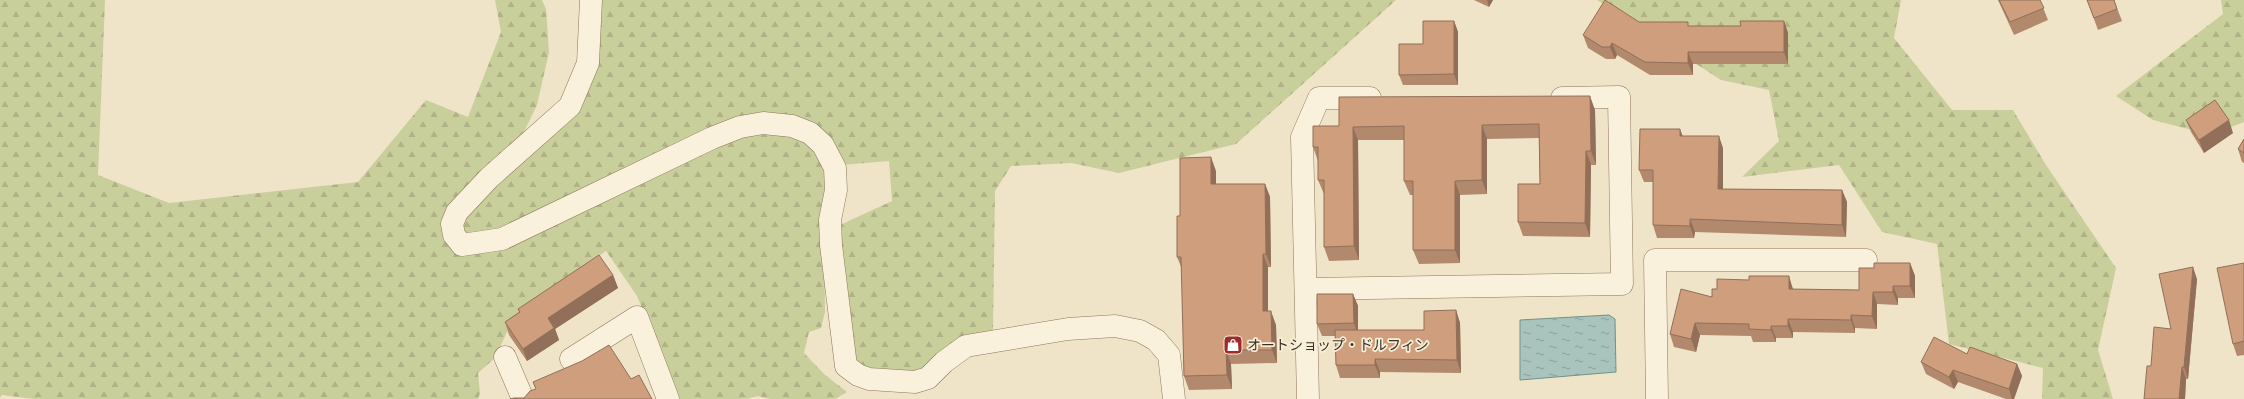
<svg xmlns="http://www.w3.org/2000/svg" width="2244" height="399" font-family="'Source Serif 4','Noto Sans JP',serif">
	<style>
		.forest { fill: url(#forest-firs) }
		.water { fill: url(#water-ripples); stroke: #6f938a }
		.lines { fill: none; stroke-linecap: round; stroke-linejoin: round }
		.minor-casing { stroke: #8d765c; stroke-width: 23 }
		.minor { stroke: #faf1dc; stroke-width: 22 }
		.wall { fill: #b2896c }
		.shaded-wall { fill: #916f58 }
		.building { fill: #cf9f7d; stroke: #916f58 }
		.labels { text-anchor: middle; stroke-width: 3.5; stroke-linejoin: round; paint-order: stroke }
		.poi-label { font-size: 14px; fill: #3d2e20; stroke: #f7eed8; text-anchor: start }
	</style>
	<defs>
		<pattern id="forest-firs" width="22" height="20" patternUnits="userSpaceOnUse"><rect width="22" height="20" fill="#c9cf9b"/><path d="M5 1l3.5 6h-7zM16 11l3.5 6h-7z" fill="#aeb285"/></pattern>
		<pattern id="water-ripples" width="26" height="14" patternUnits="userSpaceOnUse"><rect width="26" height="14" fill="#a9c4bc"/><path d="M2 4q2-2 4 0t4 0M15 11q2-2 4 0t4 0" fill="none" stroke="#8ba098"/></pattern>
	</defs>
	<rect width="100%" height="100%" fill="#f0e4c8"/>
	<!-- forest -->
	<g class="forest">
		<path d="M0,0h105l-7,175 71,28 189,-21 68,-82 42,17 33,-85 -6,-32h47l4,9 3,43 -12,53 -18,37 -73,76 -3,21 21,17 117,-46 168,-78 50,3 21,16 9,31 -5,40 1,90 -4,16 -12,4 -5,21 20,21 23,18 -12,7h-65l-12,-3 -12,3h-66l-43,-103 -31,-45 -93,68 -18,39 -17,15 2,20 -2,6h-444l-32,-4 -2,3z"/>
		<path d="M600,0h796l-160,144 -117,29 -48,-10 -60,3 -16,25 -2,141 -65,40h-58l-18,-14 -14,-122 4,-12 50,-23 -3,-40 -47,4 -61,-49 -283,116 -30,3 -8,-7 1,-10 114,-110z"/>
		<path d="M1597,0h304l-7,38 58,72h61l33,55 70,103 -18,82 15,49h-71l1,-31 -94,-24 -12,-100 -55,-12 -43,-67 -97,12 37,-36 -10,-51 -48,-10z"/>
		<path d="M2221,0h23v122l-33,13 -58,-15 -37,-24 107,-82z"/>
	</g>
	<!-- water -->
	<path class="water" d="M1609,315l6,4 1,53 -96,8v-60z"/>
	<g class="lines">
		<!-- minor casing -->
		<g class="minor-casing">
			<g id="minor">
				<path d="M591,0l-3,63 -18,43 -81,72 -32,34 -5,12 2,11 8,10 40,-6 210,-101 28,-11 23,-4 29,3 18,7 13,12 12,23 1,22 -6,30 1,25 15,121 12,9 11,4 46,3 13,-4 16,-16 22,-16 102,-17 47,-3 25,5 16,9 13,15 5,44"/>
				<path d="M1307,289l315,-5 -3,-187 -57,1"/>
				<path d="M505,357l18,42"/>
				<path d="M571,359l66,-42 31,82"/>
				<path d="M1308,399l-6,-262 17,-39h51"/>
				<path d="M1657,399l-2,-139h211"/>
			</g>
		</g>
		<!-- minor -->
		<use href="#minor" class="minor"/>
	</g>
	<!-- wall -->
	<g class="wall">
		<path d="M1474,0h19l-4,7z"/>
		<path d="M1998,0h42l8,20 -34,15z"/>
		<path d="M2087,0h27l8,21 -24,9z"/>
		<path d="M1454,21l4,11v53h-55l-4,-10 24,-31z"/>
		<path d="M1784,21l4,12v31h-95v11h-43l-33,-20 -2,4h-9l-18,-11 -5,-13 56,-13 51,4h51z"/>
		<path d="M1595,110l1,55h-5l-1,72 -67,-1 -5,-14 22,-38 -1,-46 -52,1v55l-27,1v68l-41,1 -6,-14v-55h-3l-6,-14v-41h-46l1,120 -30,1 -5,-14v-53l-6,-14v-19l-5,-14 26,-21z"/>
		<path d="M2186,120l47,13 -29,20 -13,-21z"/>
		<path d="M1683,136l40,12v41l119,1 5,12 -1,35 -151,-5 -1,6h-37l-4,-13v-43h-9l-5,-12z"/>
		<path d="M2244,139v24l-2,-1 -4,-13z"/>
		<path d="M1216,171v13h49l5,13 1,70h-3v44l8,14 1,38 -46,1 1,25 -43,1 -5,-14 -2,-107 -5,-12 3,-41z"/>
		<path d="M1910,263l5,13v22h-17v7l-21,-1v25l-22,-1v5l-62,-1v6h-17v4h-23l-2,-6 -51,-1 -4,17 -22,-5 -4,-13 42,-37 81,-8 66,1z"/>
		<path d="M2244,263v92l-7,1 -4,-12z"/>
		<path d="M613,275l5,13 -63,41 4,11 -32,21 -18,-26 -4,-13 14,-10 -1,-3z"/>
		<path d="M2197,279l-9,100h-2l-1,20h-41l7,-33z"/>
		<path d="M1353,294l5,12v24h66l32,-20 4,13 1,50 -81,-1v6h-40l-4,-13 -1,-29h-13l-5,-12z"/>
		<path d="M1967,354l50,10 5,12 -8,23h-8l-48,-17 -4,7 -28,-15 -5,-12z"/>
	</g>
	<!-- shaded-wall -->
	<g class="shaded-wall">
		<path d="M1487,0h6l-4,7z"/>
		<path d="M1454,21l4,11v53l-4,-11z"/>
		<path d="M1784,21l4,12v31l-4,-12z"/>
		<path d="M1612,43l5,12 -2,4 -5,-12z"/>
		<path d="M1688,52l5,12v11l-5,-12z"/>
		<path d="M1590,96l5,14 1,55 -5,-14z"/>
		<path d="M2229,120l4,13 -29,20 -5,-13z"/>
		<path d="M1482,125l5,14v55l-5,-14z"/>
		<path d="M1353,127l5,13 1,120 -5,-14z"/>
		<path d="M1680,129l5,13 -5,-6z"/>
		<path d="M1719,136l4,12v54l-5,-13z"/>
		<path d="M1586,151l5,14 -1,72 -5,-14z"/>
		<path d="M1211,157l5,14v26l-5,-13z"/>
		<path d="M1455,181l5,14v68l-5,-13z"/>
		<path d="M1265,184l5,13 1,70 -5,-13z"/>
		<path d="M1842,190l5,12 -1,35 -4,-12z"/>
		<path d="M1690,219l5,13 -1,6 -4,-12z"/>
		<path d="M1263,254l5,13v58l-5,-14z"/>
		<path d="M1910,263l5,13v22l-5,-12z"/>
		<path d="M2193,267l4,12 -9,100 -4,-12z"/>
		<path d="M613,275l5,13 -63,41 4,11 -32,21 -4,-12 25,-31z"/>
		<path d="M1789,276l4,13v13l-4,-13z"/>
		<path d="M1893,286l5,12v7l-5,-13z"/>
		<path d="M1873,292l4,12v25l-5,-13z"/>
		<path d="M1353,294l5,12v30l-4,-13z"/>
		<path d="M1456,310l4,13 1,50 -4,-13z"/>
		<path d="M1271,311l5,14 1,38 -5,-13z"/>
		<path d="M1851,315l4,13v5l-4,-13z"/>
		<path d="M1788,319l5,13v6l-5,-12z"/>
		<path d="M1695,323l5,12 -4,17 -5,-13z"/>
		<path d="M1771,326l5,12v4l-5,-12z"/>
		<path d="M1226,350l5,14 1,25 -5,-14z"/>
		<path d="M1375,359l5,13v6l-5,-13z"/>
		<path d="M2017,364l5,12 -8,23h-2l-3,-10z"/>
		<path d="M2182,367l4,12 -1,20h-6z"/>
		<path d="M1953,370l5,12 -4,7 -5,-12z"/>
	</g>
	<!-- building -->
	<g class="building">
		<path d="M1605,0l34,22h49v4h53l-1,-5h44v31h-96v11l-43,-1 -33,-19 -2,4h-8l-19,-12z"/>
		<path d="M1999,0h41l4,8 -34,14z"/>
		<path d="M2087,0h27l3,9 -23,9z"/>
		<path d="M1423,21h31v53l-55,1v-31h24z"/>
		<path d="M1590,96l1,55h-5l-1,72 -67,-1v-38h22l-1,-60 -57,1v55l-27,1v69h-42v-69h-9v-55l-51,1 1,119 -30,1v-67h-6v-33h-5v-21h26v-29z"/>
		<path d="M2215,100l14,20 -30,20 -13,-20z"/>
		<path d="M1640,129h40v7h39l-1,53 124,1v35l-152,-6v7l-37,-1v-55h-14z"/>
		<path d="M2244,139v14l-6,-4z"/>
		<path d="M1211,157v27h54l1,70h-3v57h8l1,39h-46l1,25 -43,1 -3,-119h-4v-41h3v-58z"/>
		<path d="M599,255l14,20 -65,43 6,10 -31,21 -18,-27 15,-10 -2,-3z"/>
		<path d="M1874,263h36v23h-17v6h-20l-1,24 -21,-1v5l-63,-1v7h-17v4l-22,-1v-5l-54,-1 -4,16 -21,-5 11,-45 31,8v-8h5v-10l32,1v-4h40v13l70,1v-22h15z"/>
		<path d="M2244,263v78l-11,3 -16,-76z"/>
		<path d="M2193,267l-9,100h-2l-3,32h-35l3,-33h4l3,-39 17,2 -12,-55z"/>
		<path d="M1317,294h36l1,29 -37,1z"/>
		<path d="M1456,310l1,50 -82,-1v6h-39l-1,-35h89v-19z"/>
		<path d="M1934,337l33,17 3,-7 47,17 -8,25 -56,-19 -4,7 -28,-15z"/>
		<path d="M609,345l22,34 8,-4 13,24h-142l4,-1h10l6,-7 6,-2 -3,-7 49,-21z"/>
	</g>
	<!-- icons -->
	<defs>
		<g id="shop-square" transform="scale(1)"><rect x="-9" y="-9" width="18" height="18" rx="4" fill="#9e2a2b" stroke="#f7eed8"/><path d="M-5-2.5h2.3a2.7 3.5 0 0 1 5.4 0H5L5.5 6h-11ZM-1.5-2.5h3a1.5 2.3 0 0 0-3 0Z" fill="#fff"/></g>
	</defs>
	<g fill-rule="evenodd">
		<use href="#shop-square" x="1233" y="345"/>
	</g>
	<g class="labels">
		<!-- poi labels -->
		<g class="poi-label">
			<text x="1247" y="350">オートショップ・ドルフィン</text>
		</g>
	</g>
</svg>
